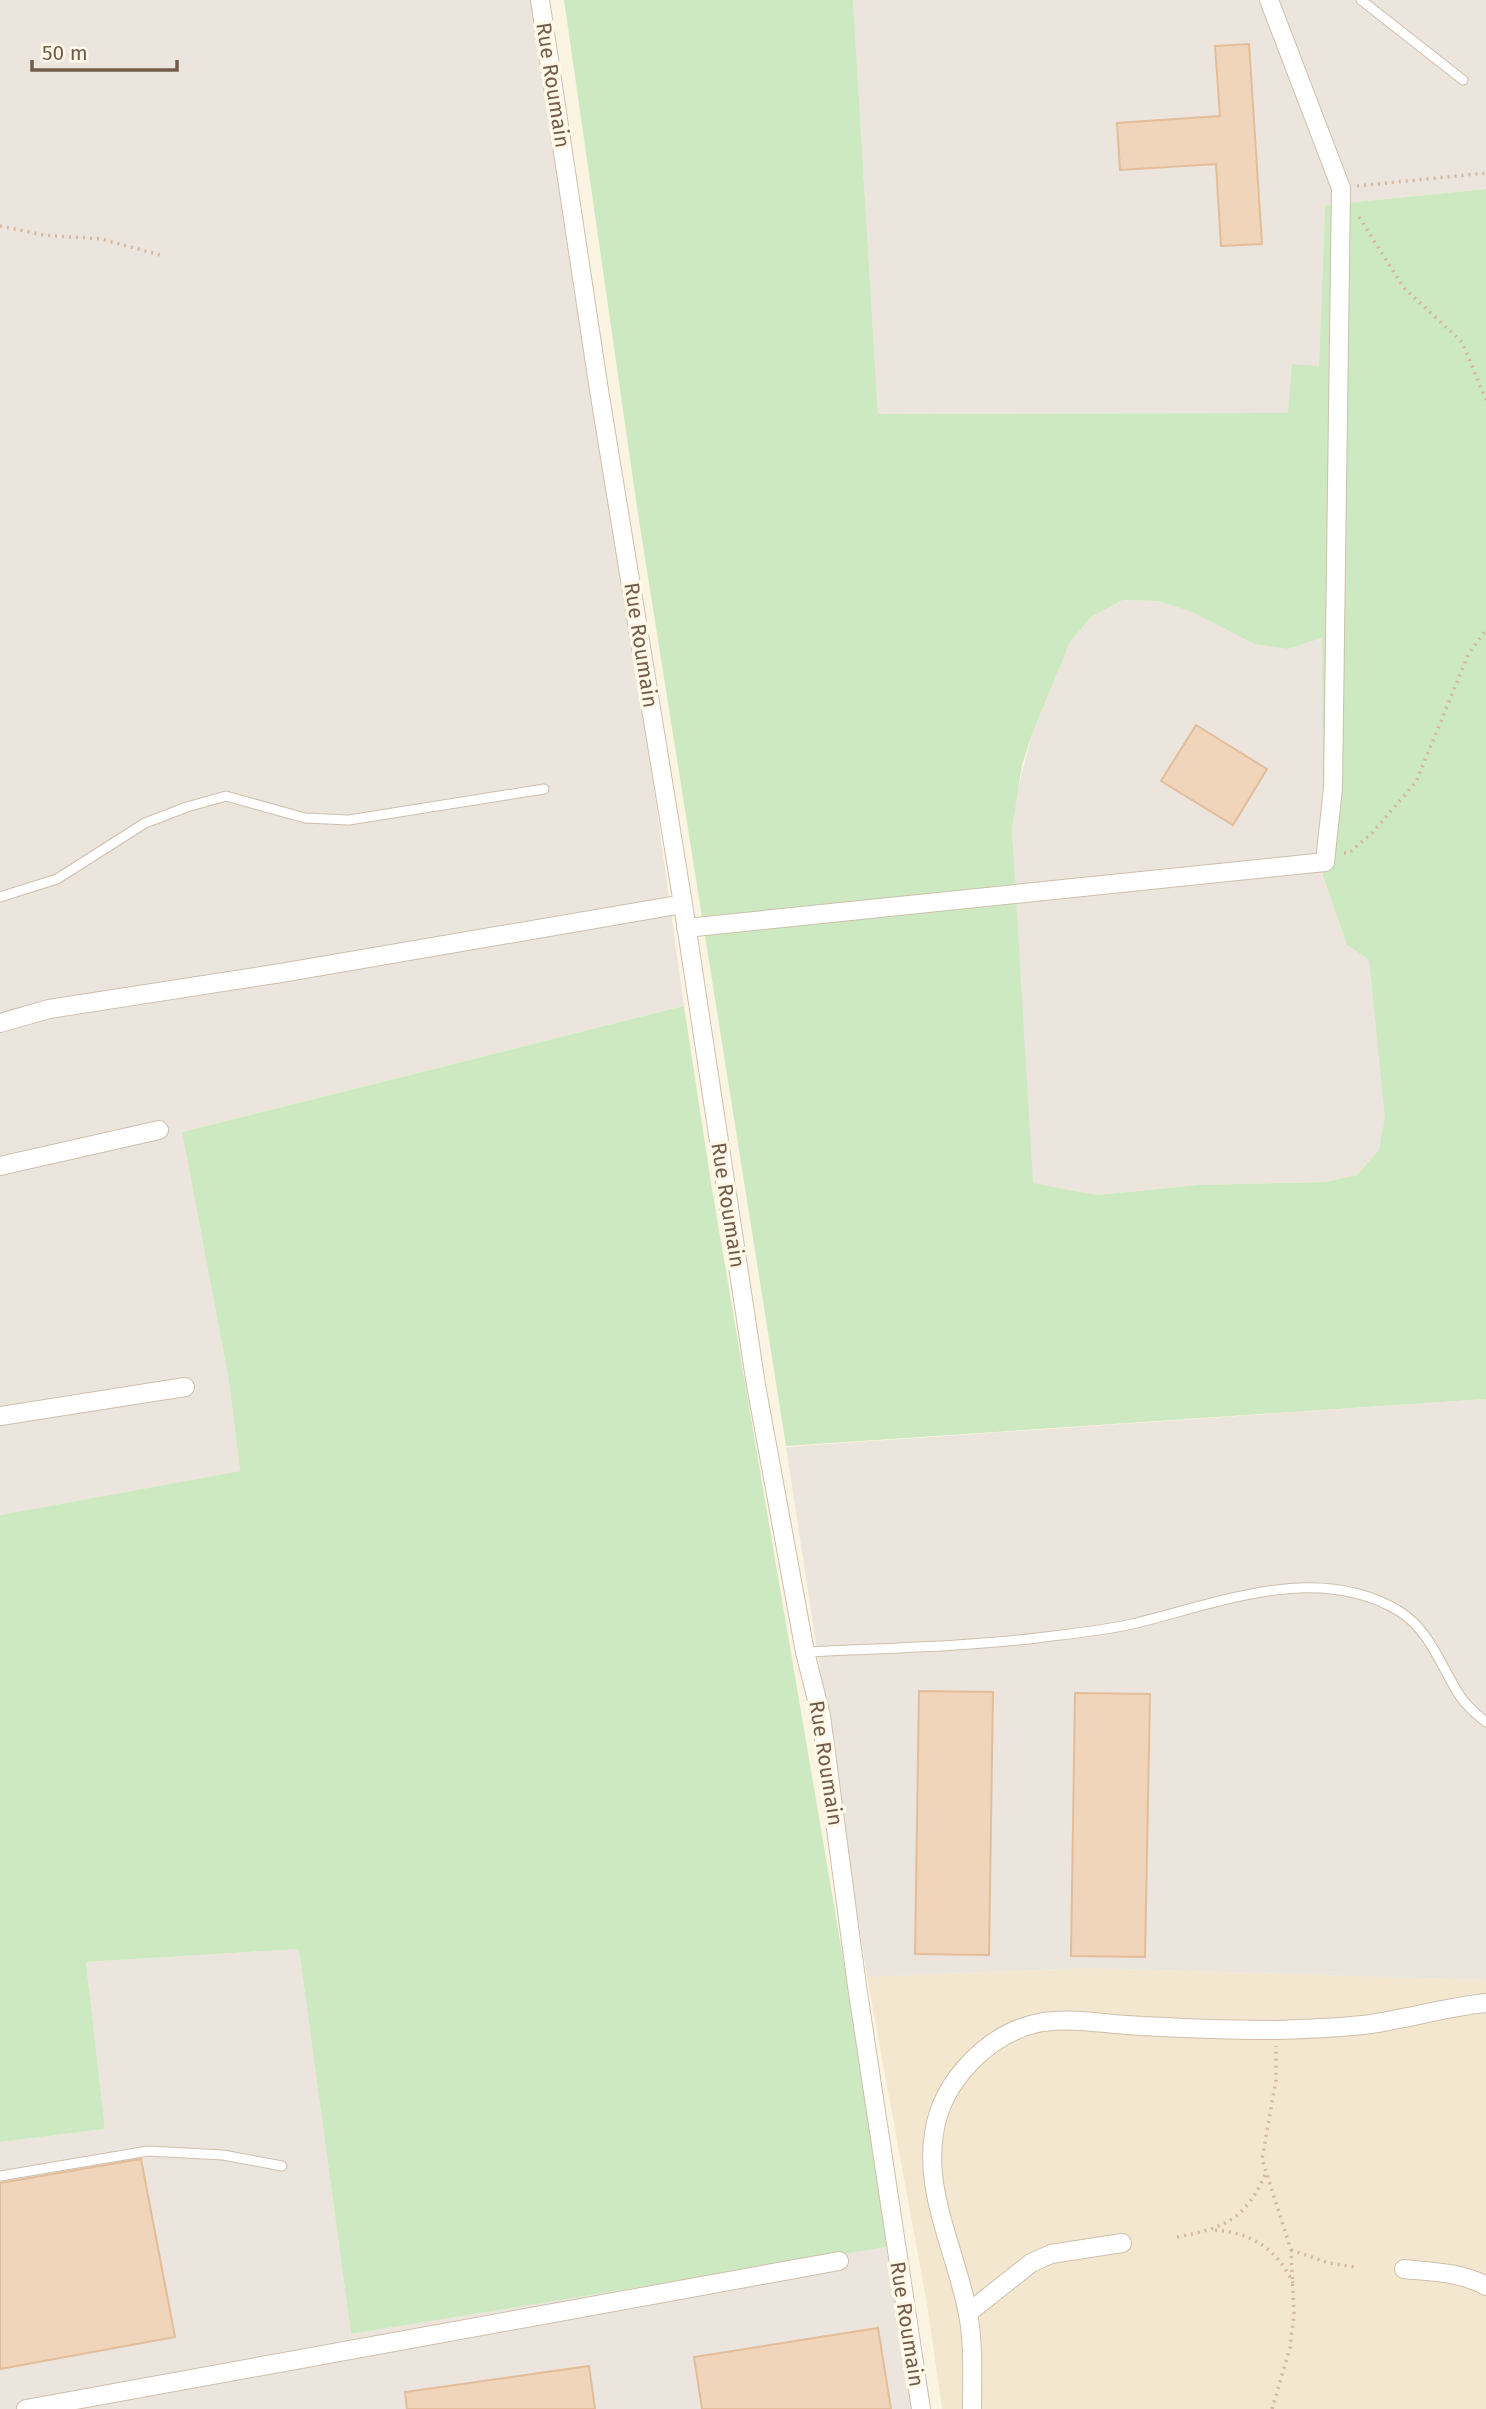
<svg xmlns="http://www.w3.org/2000/svg" width="1486" height="2409" font-family="'Fira Sans',sans-serif">
	<style>
		.residential { fill: #f3e7d0 }
		.industrial { fill: #ebe5dd }
		.green { fill: #cde9c1; fill-rule: evenodd }
		.building { fill: #f1d5ba; stroke: #e3bd9a; stroke-width: 2 }
		.lines { fill: none; stroke-linecap: round; stroke-linejoin: round }
		.lane-casing { stroke: #cfbfac; stroke-width: 11 }
		.street-casing { stroke: #cfbfac; stroke-width: 20 }
		.path { stroke: #d5b89d; stroke-width: 3.5; stroke-dasharray: 2 5; stroke-linecap: butt }
		.lane { stroke: #fff; stroke-width: 9 }
		.street { stroke: #fff; stroke-width: 18 }
		.labels { text-anchor: middle; stroke-width: 7; stroke-linejoin: round; paint-order: stroke }
		.street-label { font-size: 21px; fill: #735c49; stroke: #fff8e8 }
	</style>
	<rect width="100%" height="100%" fill="#fcf4e2"/>
	<!-- residential -->
	<path class="residential" d="M1087,1968l399,12v429h-544l-15,-105 -60,-327z"/>
	<!-- industrial -->
	<g class="industrial">
		<path d="M0,0h535l83,530 66,476 -502,126 47,249 11,90 -240,44z"/>
		<path d="M853,0h633v189l-161,16 -6,161 -31,47 -410,1z"/>
		<path d="M1123,600l35,1 34,11 64,32 32,5 34,-11 1,238 24,69 22,15 17,158 -7,32 -22,25 -32,7 -127,3 -101,10 -65,-12 -20,-354 4,-32 16,-63 38,-92 21,-25z"/>
		<path d="M1486,1399v581l-399,-12 -220,9 -81,-530z"/>
		<path d="M299,1949l52,385 541,-88 23,163h-915v-267l105,-13 -19,-167z"/>
	</g>
	<!-- green -->
	<g class="green">
		<path d="M564,0h289l25,414 410,-1 4,-49 27,2 6,-161 161,-16v1210l-700,47 -148,-932zM1123,600l35,1 34,11 63,32 33,5 34,-11 1,238 24,69 22,15 16,158 -6,32 -22,25 -32,7 -127,3 -101,10 -64,-12 -21,-354 10,-64 10,-31 38,-92 21,-25z"/>
		<path d="M684,1006l27,177 181,1063 -541,88 -52,-385 -213,13 19,167 -105,13v-627l240,-44 -11,-90 -47,-249z"/>
	</g>
	<!-- building -->
	<g class="building">
		<path d="M1249,44l13,200 -41,2 -5,-82 -96,6 -3,-47 103,-7 -5,-70z"/>
		<path d="M1196,725l71,44 -34,56 -72,-44z"/>
		<path d="M919,1691l74,1 -4,263 -74,-1z"/>
		<path d="M1075,1693l75,1 -5,263 -74,-1z"/>
		<path d="M141,2159l34,178 -175,32v-186z"/>
		<path d="M878,2328l13,81h-189l-8,-52z"/>
		<path d="M589,2366l6,43h-188l-2,-17z"/>
	</g>
	<g class="lines">
		<!-- lane casing -->
		<g class="lane-casing">
			<g id="lane">
				<path d="M1361,0l102,80"/>
				<path d="M0,897l57,-18 88,-56 42,-16 39,-11 79,22 44,2 195,-31"/>
				<path d="M805,1652c77,-4 155,-5 232,-14 31,-4 64,-7 95,-14 85,-20 184,-63 267,-13 31,19 42,56 61,85 6,9 17,19 26,26"/>
				<path d="M0,2176l148,-25 75,4 59,11"/>
			</g>
		</g>
		<!-- street casing -->
		<g class="street-casing">
			<g id="street">
				<path d="M540,0l59,390 84,514 73,481 49,267 16,64 36,270 64,423"/>
				<path d="M686,928l639,-66 8,-74 8,-600 -72,-188"/>
				<path d="M0,1023l49,-14 232,-36 402,-69"/>
				<path d="M0,1166l159,-36"/>
				<path d="M0,1416l185,-29"/>
				<path d="M1404,2269c28,3 57,3 82,17"/>
				<path d="M968,2313l63,-50 20,-9 71,-11"/>
				<path d="M26,2409l813,-148"/>
				<path d="M972,2409c0,-32 2,-63 -4,-95 -11,-60 -44,-119 -34,-181 8,-53 56,-102 109,-111 29,-4 56,1 84,3 50,3 100,5 149,5 31,-1 64,-2 95,-6 39,-6 76,-17 115,-21"/>
			</g>
		</g>
		<!-- path -->
		<g class="path">
			<path d="M1357,186l129,-13"/>
			<path d="M1359,217l45,71 58,54 24,58"/>
			<path d="M0,226l44,9 57,4 63,17"/>
			<path d="M1344,853h5l23,-20 44,-51 53,-129 17,-23"/>
			<path d="M1215,2230c37,3 62,19 78,53"/>
			<path d="M1177,2237c48,-9 68,-17 89,-64"/>
			<path d="M1291,2250l38,13 26,4"/>
			<path d="M1272,2409l18,-61 4,-34 -3,-64 -29,-91 14,-79v-34"/>
		</g>
		<!-- lane -->
		<use href="#lane" class="lane"/>
		<!-- street -->
		<use href="#street" class="street"/>
	</g>
	<g class="labels">
		<!-- street labels -->
		<g class="street-label">
			<text transform="translate(553 85) rotate(81)" y="7">Rue Roumain</text>
			<text transform="translate(641 645) rotate(81)" y="7">Rue Roumain</text>
			<text transform="translate(728 1205) rotate(81)" y="7">Rue Roumain</text>
			<text transform="translate(826 1763) rotate(81)" y="7">Rue Roumain</text>
			<text transform="translate(907 2324) rotate(81)" y="7">Rue Roumain</text>
		</g>
	</g>
	<!-- scale -->
	<path d="M32 60v10h145v-10" fill="none" stroke="#735c49" stroke-width="3.5"/>
	<text x="42" y="60" font-size="21" fill="#735c49" stroke="#fff8e8" stroke-width="5" paint-order="stroke">50 m</text>
</svg>
